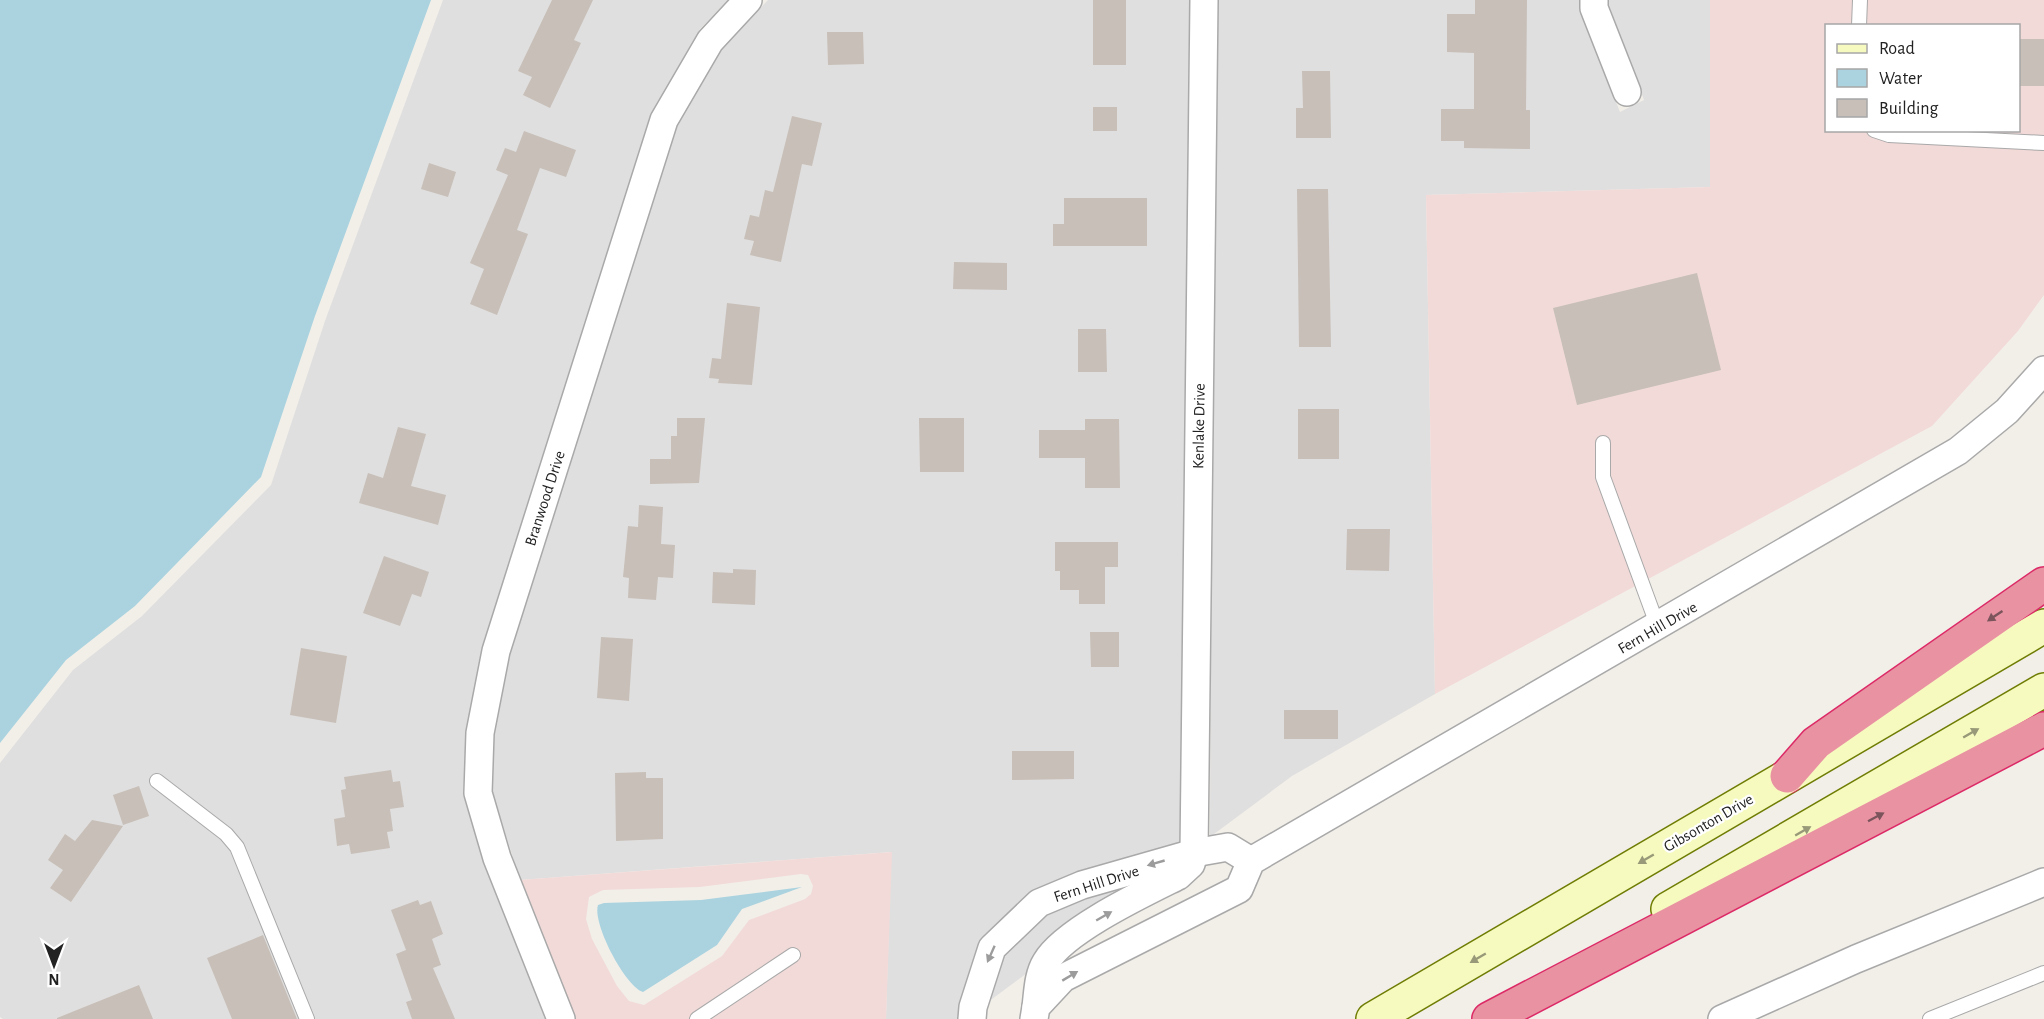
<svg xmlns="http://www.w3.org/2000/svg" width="2044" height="1019" font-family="'Alegreya Sans',sans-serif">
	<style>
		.residential { fill: #e0dfdf }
		.commercial { fill: #f2dad9; fill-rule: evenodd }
		.water { fill: #aad3df }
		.building { fill: #c7bfb8 }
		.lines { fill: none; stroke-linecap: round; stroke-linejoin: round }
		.lane-casing { stroke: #a9a9a9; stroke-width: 16 }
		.street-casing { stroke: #a9a9a9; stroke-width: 30 }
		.secondary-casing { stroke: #707d05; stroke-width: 36 }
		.highway-casing { stroke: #dc2a67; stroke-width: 36 }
		.lane { stroke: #fff; stroke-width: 14 }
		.street { stroke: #fff; stroke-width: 27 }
		.secondary { stroke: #f7fabf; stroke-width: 33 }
		.highway { stroke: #e892a2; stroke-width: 33 }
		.oneway { fill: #7b545c }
		.oneway2 { fill: #979978 }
		.oneway3 { fill: #9c9c9c }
		.labels { text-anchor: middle; stroke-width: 4.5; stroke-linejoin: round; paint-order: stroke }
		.street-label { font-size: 16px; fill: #222; stroke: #fff }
	</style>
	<rect width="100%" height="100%" fill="#f2efe9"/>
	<!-- residential -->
	<g class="residential">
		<path d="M443,0h285l-28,29 -49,86 -168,530 -16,85 18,134 61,155h-543l-3,-2v-254l73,-93 69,-54 129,-131 54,-164z"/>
		<path d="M768,0h422l-8,836 4,19 -221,164h-79l5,-167 -371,28 -28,-89 1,-56 16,-80 167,-528 44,-77z"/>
		<path d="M1217,0h363l1,14 39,98 24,-12 -37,-100h103v187l-284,8 9,499 -143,82 -82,61 1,-379z"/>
	</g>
	<!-- commercial -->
	<g class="commercial">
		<path d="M1710,0h334v295l-26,36 -86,95 -497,268 -9,-499 284,-8zM1826,26h192v104h-192z"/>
		<path d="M892,852l-6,167h-310l-56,-139zM801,874l7,1 5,11 -2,8 -6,5 -56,21 -27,36 -78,49 -15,-4 -12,-15 -25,-47 -6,-20 3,-22 14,-7 97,-3z"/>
	</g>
	<!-- water -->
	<g class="water">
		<path d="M0,0h431l-116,316 -54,161 -126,129 -69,54 -66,83z"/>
		<path d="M802,887l-60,22 -25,36 -74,47c-18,-6 -51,-69 -45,-87l6,-2 97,-3z"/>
	</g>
	<!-- building -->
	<g class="building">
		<path d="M552,0h41l-19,40 7,3 -31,65 -27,-13 9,-18 -14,-6z"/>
		<rect x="1093" y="0" width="33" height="65"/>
		<path d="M1475,0h52l-1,110h4v39l-66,-1v-7h-23v-32h33v-56l-27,-1v-38h28z"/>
		<path d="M827,32h36l1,32 -36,1z"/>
		<rect x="2019" y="39" width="25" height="47"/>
		<path d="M1302,71h28l1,67h-35v-30h7z"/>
		<rect x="1093" y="107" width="24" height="24"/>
		<path d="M792,116l30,7 -10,43 -10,-2 -21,98 -31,-7 4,-14 -10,-2 6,-24 9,2 6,-27 8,2z"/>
		<path d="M524,131l52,19 -10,27 -26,-9 -23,62 11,4 -31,81 -27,-11 14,-35 -14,-6 38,-88 -12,-5 9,-22 11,4z"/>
		<path d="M429,163l27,9 -8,25 -27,-8z"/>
		<path d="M1297,189h31l3,158h-32z"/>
		<path d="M1064,198h83v48h-94v-22h11z"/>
		<path d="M954,262l53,1v27l-54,-1z"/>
		<path d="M1697,273l24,97 -144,35 -24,-97z"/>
		<path d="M727,303l33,4 -8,78 -34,-2 1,-4 -10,-1 3,-20 9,1z"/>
		<path d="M1078,329h28l1,43h-29z"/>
		<rect x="1298" y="409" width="41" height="50"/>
		<path d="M677,418h28l-6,65 -49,1v-25h21v-23h6z"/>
		<path d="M919,418h45v54h-44z"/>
		<path d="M1085,419h34l1,69h-35v-30h-46v-28h46z"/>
		<path d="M398,427l28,7 -15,52 35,9 -8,30 -79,-22 9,-30 15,5z"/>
		<path d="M639,505l24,2 -2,37 14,1 -2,33 -15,-1 -2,23 -28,-2 1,-20 -6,-1 5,-51 10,1z"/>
		<path d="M1347,529h43l-1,42 -43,-1z"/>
		<path d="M1055,542h63v25h-13v37h-26v-14h-19v-19h-5z"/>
		<path d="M384,556l45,16 -8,25 -9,-3 -12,32 -37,-13z"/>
		<path d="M733,569l23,1 -1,35 -43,-2 1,-31 20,1z"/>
		<path d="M1090,632h29v35h-28z"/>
		<path d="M601,637l32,2 -4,62 -32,-3z"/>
		<path d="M301,648l46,8 -11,67 -46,-8z"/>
		<rect x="1284" y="710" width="54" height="29"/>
		<path d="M1012,751h62v28l-62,1z"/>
		<path d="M391,770l2,12 7,-1 4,26 -14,2 3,22 -6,1 3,16 -39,6 -2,-10 -12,2 -3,-27 11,-2 -4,-27 5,-1 -2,-12z"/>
		<path d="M646,772v6h17v61l-47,2 -1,-68z"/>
		<path d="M139,786l10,30 -26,9 -10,-30z"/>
		<path d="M92,820l31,6 -52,76 -21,-14 13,-18 -15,-10 17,-26 10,7z"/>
		<path d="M418,900l2,5 11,-4 12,33 -11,5 9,26 -8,3 22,51h-43l-6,-17 6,-2 -16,-46 10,-4 -15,-40z"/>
		<path d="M263,935l34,84h-65l-25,-61z"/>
		<path d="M139,985l14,34h-96v-1z"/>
	</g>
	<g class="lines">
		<!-- lane casing -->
		<g class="lane-casing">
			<g id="lane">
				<path d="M1859,26l1,-26"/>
				<path d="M1874,130l15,5 155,8"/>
				<path d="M1603,443v34l55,150"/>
				<path d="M157,781l69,53 11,13 70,172"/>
				<path d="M697,1019l96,-64"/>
				<path d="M1930,1019l114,-46"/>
			</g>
		</g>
		<!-- street casing -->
		<g class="street-casing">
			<g id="street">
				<path d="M1594,0v8l33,84"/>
				<path d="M1036,1007c2,-16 2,-32 10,-45 19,-32 98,-69 132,-86l13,-12 3,-11 10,-853"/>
				<path d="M561,1019l-64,-161 -19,-65 2,-60 16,-82 168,-531 46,-79 38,-41"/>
				<path d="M972,1019l1,-12 19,-59 47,-45 43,-18 112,-32 34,-6 23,14"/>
				<path d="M1034,1019l2,-12 27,-29 176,-89 12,-28 707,-410 49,-40 37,-41"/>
				<path d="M1722,1019l134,-60 188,-77"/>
			</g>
		</g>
		<!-- secondary casing -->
		<g class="secondary-casing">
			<g id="secondary">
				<path d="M1668,909l376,-219"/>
				<path d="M1373,1019l671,-393"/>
			</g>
		</g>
		<!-- highway casing -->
		<g class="highway-casing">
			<g id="highway">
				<path d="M1787,776l29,-33 228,-159"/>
				<path d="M1489,1019l555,-290"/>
			</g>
		</g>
		<!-- lane -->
		<use href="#lane" class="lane"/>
		<!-- street -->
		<use href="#street" class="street"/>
		<!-- secondary -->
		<use href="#secondary" class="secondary"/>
		<!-- highway -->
		<use href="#highway" class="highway"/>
	</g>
	<!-- one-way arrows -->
	<defs><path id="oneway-solid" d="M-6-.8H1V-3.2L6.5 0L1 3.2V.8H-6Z" transform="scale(1.5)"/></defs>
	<g class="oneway">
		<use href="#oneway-solid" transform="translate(1995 616) rotate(146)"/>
		<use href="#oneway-solid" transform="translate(1876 817) rotate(-28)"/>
	</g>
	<g class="oneway2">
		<use href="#oneway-solid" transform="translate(1971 733) rotate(-30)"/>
		<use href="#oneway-solid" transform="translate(1803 831) rotate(-30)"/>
		<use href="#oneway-solid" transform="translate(1646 859) rotate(150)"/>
		<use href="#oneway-solid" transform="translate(1478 958) rotate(150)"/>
	</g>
	<g class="oneway3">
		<use href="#oneway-solid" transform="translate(1156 863) rotate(164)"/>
		<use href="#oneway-solid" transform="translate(1104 916) rotate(-30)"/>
		<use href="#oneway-solid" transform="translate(991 954) rotate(114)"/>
		<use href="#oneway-solid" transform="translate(1070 976) rotate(-31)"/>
	</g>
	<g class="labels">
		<!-- street labels -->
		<g class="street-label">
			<text transform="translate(1198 426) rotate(-89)" y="6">Kenlake Drive</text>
			<text transform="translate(544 498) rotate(-72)" y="6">Branwood Drive</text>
			<text transform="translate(1657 627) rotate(-30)" y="6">Fern Hill Drive</text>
			<text transform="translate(1708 822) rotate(-30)" y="6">Gibsonton Drive</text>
			<text transform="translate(1096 883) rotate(-18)" y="6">Fern Hill Drive</text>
		</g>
	</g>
	<!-- legend -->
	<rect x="1825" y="24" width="195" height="108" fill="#ffffff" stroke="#a7a7a7" stroke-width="1.5"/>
	<rect x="1837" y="44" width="30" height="9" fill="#f7fabf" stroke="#a7a7a7" stroke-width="1.5"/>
	<text x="1879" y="54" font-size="18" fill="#222222">Road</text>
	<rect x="1837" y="69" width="30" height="18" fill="#aad3df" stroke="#a7a7a7" stroke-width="1.5"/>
	<text x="1879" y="84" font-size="18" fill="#222222">Water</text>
	<rect x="1837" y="99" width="30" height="18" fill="#c7bfb8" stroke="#a7a7a7" stroke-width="1.5"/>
	<text x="1879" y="114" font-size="18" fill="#222222">Building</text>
	<!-- north arrow -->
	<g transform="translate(54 965) rotate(180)" stroke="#ffffff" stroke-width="4.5" paint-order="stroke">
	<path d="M0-4.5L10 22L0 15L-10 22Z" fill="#222222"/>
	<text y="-9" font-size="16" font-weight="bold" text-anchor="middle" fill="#222222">N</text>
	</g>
</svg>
